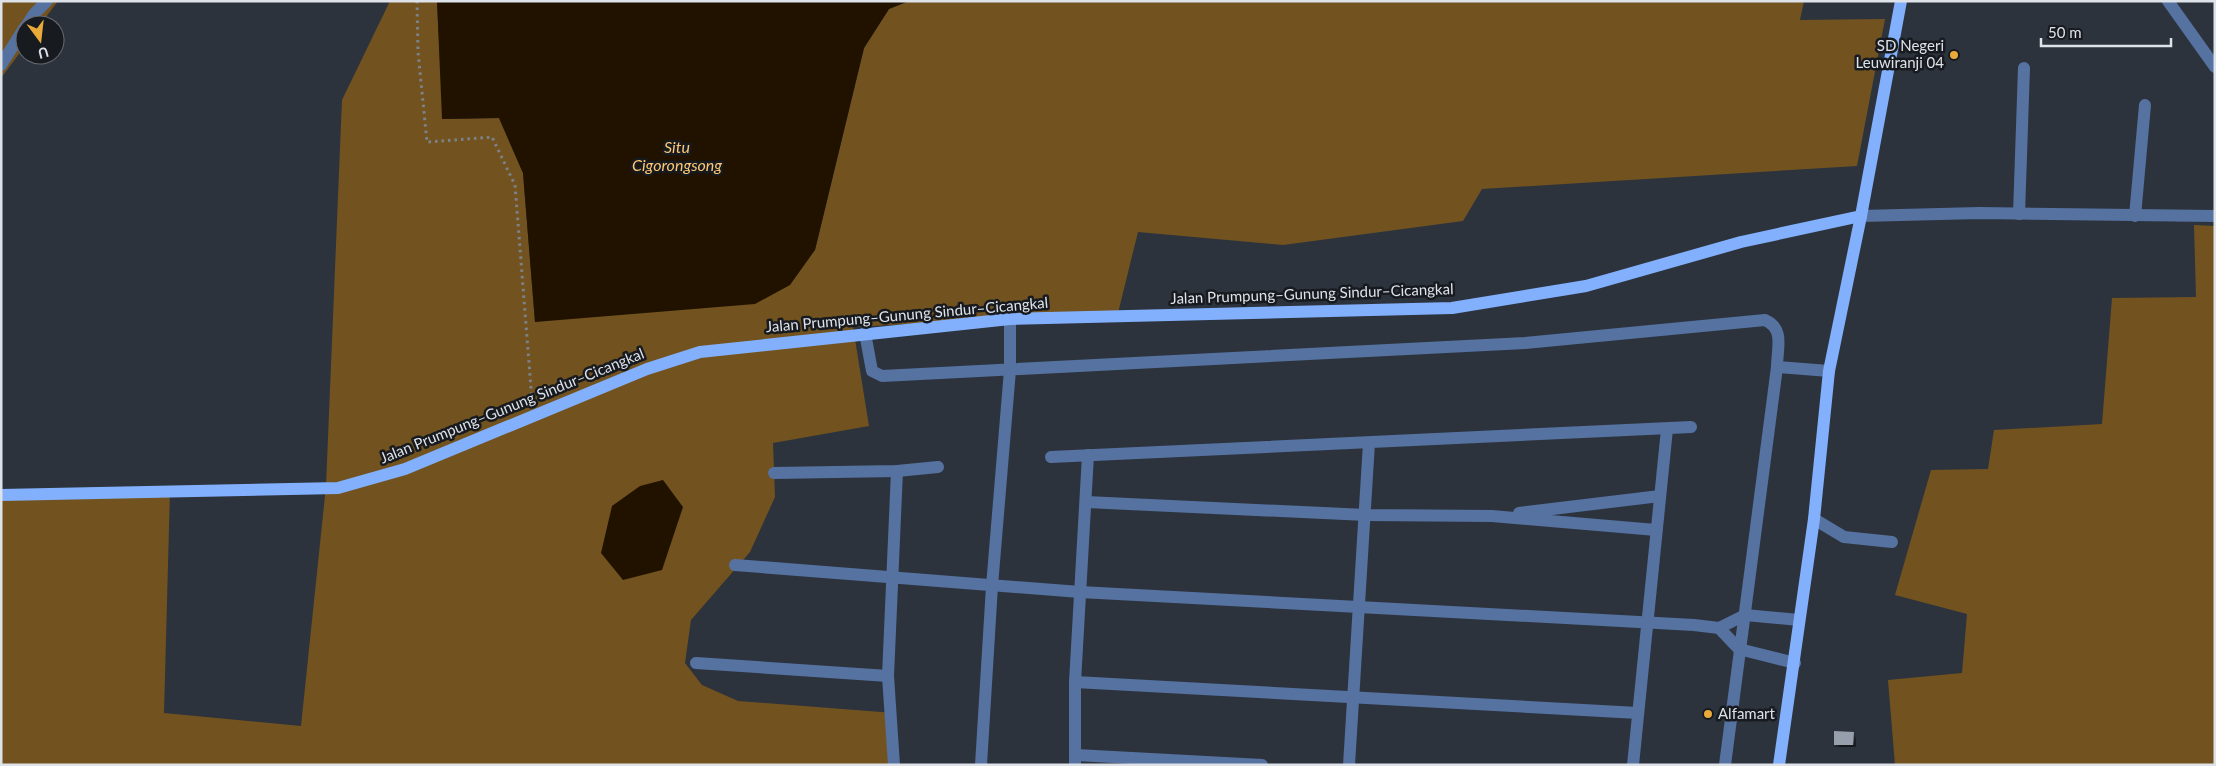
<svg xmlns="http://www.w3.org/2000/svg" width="2216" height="766" font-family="Lato,sans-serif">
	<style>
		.green { fill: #72531f }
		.water { fill: #211200 }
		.building { fill: #979fac; filter: url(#shadow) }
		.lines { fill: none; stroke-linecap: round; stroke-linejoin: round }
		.path { stroke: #7c828b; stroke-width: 3; stroke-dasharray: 2.5 4; stroke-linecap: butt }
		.minor { stroke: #5672a1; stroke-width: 12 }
		.major { stroke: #82b0fd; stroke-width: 12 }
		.poi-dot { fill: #eaaa39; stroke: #171a1f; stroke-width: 2 }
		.labels { text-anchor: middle; stroke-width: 5; stroke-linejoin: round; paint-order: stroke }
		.poi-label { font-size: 15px; fill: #dee2e9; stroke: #171a1f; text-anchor: end }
		.street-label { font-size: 15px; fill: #dee2e9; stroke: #171a1f }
		.water-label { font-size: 16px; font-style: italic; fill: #fec874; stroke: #171a1f }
	</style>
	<defs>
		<filter id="shadow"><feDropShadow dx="3" dy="5.5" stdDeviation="2.5" flood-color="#0009"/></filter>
	</defs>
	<rect width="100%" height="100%" fill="#2c333d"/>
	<!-- green -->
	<g class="green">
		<path d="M1,1h57l-18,24h-15v21l-24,32z"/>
		<path d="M390,1h47l6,118 56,-1 24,55 12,149 280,-72 49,-202 25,-39 20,-8h895l-4,19 85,-1 -28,147 -375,23 -19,32 -180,24 -145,-13 -20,81 -265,14 16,99 -96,17 2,54 -25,55 -59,68 -6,43 17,22 36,16 156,12 -1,52h-892v-271l169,-4 -6,223 137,13 25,-240 16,-386z"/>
		<path d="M2194,225l21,1v539h-320l-7,-85 74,-7 5,-59 -72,-19 36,-125 57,-1 6,-39 108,-6 10,-126 84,-1z"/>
	</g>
	<!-- water -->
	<g class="water">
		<path d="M437,1h472l-20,8 -25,39 -49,202 -25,35 -35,19 -220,18 -12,-149 -24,-55 -57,1z"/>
		<path d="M663,480l20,27 -21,63 -39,10 -22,-27 11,-47 28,-20z"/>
	</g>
	<!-- building -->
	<path class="building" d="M1834,731l20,1 -1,13h-19z"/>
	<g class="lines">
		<!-- path -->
		<path class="path" d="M417,1l1,51 9,90 65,-5 23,48 17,216"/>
		<!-- minor -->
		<g class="minor">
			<path d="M2168,1l47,66"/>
			<path d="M27,25l7,-11 13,-13"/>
			<path d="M1,65l24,-38"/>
			<path d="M2019,214l5,-146"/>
			<path d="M1861,216l118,-3 236,3"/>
			<path d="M2135,216l10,-111"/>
			<path d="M865,333l7,38 10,5 643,-33 240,-23c20,9 12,28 12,47l-52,398"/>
			<path d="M1777,367l52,4"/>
			<path d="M1051,457l640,-30"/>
			<path d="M774,473l123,-2 41,-4"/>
			<path d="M1086,502l280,13 126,1 164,14"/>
			<path d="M1519,513l141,-17"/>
			<path d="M1814,519l30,18 48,5"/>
			<path d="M735,565l345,27 614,33 25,3 26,-13 54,5"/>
			<path d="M1719,628l20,21 56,14"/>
			<path d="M696,663l192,13"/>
			<path d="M1075,682l563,31"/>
			<path d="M1076,755l186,10"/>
			<path d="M894,765l-6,-89 9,-205"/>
			<path d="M981,765l11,-179 18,-216v-51"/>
			<path d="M1075,765v-83l13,-227"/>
			<path d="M1349,765l20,-322"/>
			<path d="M1633,765l34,-336"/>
		</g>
		<!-- major -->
		<g class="major">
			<path d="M1,495l337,-7 67,-19 242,-100 53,-17 310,-33 442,-11 134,-22 155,-44 120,-26"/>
			<path d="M1779,765l35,-246 15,-148 32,-155 40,-215"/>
		</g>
	</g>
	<!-- markers -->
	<g class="poi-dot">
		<circle cx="1954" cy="55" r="5"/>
		<circle cx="1708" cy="714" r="5"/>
	</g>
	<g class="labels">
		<!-- poi labels -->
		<g class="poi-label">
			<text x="1944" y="51">SD Negeri<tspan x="1944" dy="17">Leuwiranji 04</tspan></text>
			<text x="1718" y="719" text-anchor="start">Alfamart</text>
		</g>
		<!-- street labels -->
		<g class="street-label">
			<text transform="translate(1312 294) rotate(-2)" y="5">Jalan Prumpung–Gunung Sindur–Cicangkal</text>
			<text transform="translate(907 315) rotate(-5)" y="5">Jalan Prumpung–Gunung Sindur–Cicangkal</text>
			<text transform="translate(512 406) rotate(-22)" y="5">Jalan Prumpung–Gunung Sindur–Cicangkal</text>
		</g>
		<!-- water labels -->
		<g class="water-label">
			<text x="677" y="153">Situ<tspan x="677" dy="18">Cigorongsong</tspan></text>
		</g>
	</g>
	<!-- border -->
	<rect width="2216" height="766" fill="none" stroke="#dee2e9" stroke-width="5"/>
	<!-- north arrow -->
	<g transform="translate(40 40) rotate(165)"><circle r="24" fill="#171a1f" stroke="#676a70"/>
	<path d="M0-4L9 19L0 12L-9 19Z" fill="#eaaa39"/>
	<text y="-8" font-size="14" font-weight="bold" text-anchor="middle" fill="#dee2e9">U</text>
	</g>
	<!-- scale -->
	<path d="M2041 38v8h130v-8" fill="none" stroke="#dee2e9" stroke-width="2.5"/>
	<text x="2048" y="38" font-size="15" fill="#dee2e9" stroke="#171a1f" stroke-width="4" paint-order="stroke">50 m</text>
</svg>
